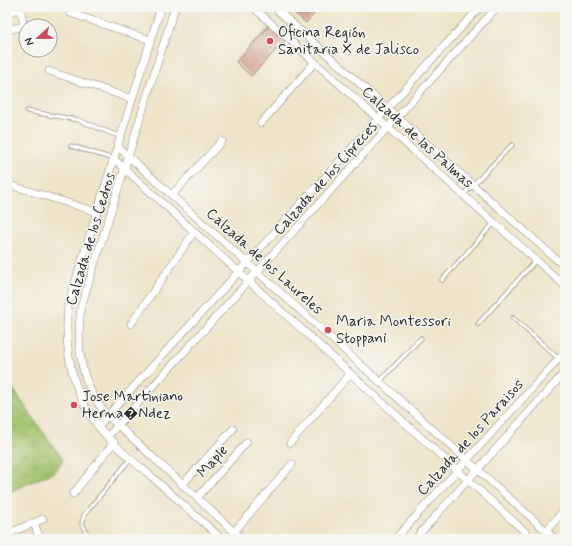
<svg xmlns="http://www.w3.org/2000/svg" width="572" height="546" font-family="Mynerve,sans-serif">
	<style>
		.park { fill: url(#park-crowns); stroke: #66764a }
		.building { fill: #d09c8a }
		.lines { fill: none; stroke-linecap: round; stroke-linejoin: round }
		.service-casing { stroke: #8d887a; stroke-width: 5 }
		.minor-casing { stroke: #8d887a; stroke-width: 8 }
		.service { stroke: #fff; stroke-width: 3.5 }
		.minor { stroke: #fff; stroke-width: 7 }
		.poi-dot { fill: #d1495b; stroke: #f6f6f2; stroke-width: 1.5 }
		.labels { text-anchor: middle; stroke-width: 3; stroke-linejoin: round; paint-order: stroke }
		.poi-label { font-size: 15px; fill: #2b2b2b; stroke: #f6f6f2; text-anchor: start }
		.street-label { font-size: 15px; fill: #2b2b2b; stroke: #f6f6f2 }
	</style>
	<defs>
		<pattern id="park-crowns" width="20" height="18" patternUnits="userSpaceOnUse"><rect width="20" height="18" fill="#a0c069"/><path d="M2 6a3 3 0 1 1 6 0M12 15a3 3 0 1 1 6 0" fill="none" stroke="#839c57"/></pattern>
	</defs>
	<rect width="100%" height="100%" fill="#f6f6f2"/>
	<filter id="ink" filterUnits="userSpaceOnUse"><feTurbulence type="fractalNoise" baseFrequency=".025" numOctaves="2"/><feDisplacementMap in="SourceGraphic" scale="8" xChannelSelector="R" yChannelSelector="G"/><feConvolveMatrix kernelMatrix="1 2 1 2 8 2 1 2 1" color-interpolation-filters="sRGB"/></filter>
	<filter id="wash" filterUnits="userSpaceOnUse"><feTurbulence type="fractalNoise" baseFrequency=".012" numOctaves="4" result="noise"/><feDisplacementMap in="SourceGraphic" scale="16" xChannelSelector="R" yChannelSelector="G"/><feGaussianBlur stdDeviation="0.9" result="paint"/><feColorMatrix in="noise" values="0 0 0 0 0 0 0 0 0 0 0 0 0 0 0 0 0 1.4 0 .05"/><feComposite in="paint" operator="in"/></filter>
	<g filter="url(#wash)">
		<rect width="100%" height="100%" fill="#efe4c9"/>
		<!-- park -->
		<path class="park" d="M7,381l56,79 -7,11 -49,22z"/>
		<g id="blocks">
			<!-- building -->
			<g class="building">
				<path d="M119,7h15l-2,5z"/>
				<path d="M292,7h28l-14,16 -16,-14z"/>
				<path d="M269,26l16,14 -34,36 -15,-14z"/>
			</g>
		</g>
	</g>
	<g filter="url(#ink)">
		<use href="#blocks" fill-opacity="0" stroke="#8d887a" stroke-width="1"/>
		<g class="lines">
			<!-- service casing -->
			<g class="service-casing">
				<g id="service">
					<path d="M27,111l51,9 43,17"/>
					<path d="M71,146l43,13"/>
					<path d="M463,195l49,-50"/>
					<path d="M442,280l52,-57"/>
					<path d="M513,318l46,41"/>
					<path d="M478,324l58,-64"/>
					<path d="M380,381l41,-43"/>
					<path d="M89,539l-7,-16 2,-8 47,-57"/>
				</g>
			</g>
			<!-- minor casing -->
			<g class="minor-casing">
				<g id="minor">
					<path d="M161,7l-93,298c-4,42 3,86 30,121 15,19 35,35 53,50 24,21 47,42 71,63"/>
					<path d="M175,7l-94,300c-5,40 -1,78 27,109l134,123"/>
					<path d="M253,7l312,279"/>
					<path d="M274,7l291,260"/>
					<path d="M564,7l1,1"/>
					<path d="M7,13l13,-4"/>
					<path d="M70,13l80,27"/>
					<path d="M7,30l17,-4 -4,-19"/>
					<path d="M49,71l83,28"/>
					<path d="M261,123l54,-61"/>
					<path d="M118,147l437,392"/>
					<path d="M114,159l419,380"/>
					<path d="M7,184l90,28"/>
					<path d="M172,195l50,-54"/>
					<path d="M131,324l63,-92"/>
					<path d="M98,426l382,-419"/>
					<path d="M108,436l389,-429"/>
					<path d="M290,443l60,-69"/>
					<path d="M182,485l51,-56"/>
					<path d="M73,494l41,-52"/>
					<path d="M197,498l50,-56"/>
					<path d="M34,523l6,16"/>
					<path d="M7,531l5,1 31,-13"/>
					<path d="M546,531l19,-22"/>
					<path d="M234,532l58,-68"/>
					<path d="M395,539l170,-187"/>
					<path d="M415,539l150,-167"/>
				</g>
			</g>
			<!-- service -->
			<use href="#service" class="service"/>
			<!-- minor -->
			<use href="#minor" class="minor"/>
		</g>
	</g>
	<!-- markers -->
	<g class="poi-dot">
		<circle cx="270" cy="41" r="4"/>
		<circle cx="328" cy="330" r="4"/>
		<circle cx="74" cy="405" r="4"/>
	</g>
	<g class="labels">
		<!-- poi labels -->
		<g class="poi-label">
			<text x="278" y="37">Oficina Región<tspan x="278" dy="17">Sanitaria X de Jalisco</tspan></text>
			<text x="336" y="326">Maria Montessori<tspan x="336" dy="17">Stoppani</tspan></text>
			<text x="82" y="401">Jose Martiniano<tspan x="82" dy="17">Herna�Ndez</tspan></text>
		</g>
		<!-- street labels -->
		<g class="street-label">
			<text transform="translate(418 137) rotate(42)" y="5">Calzada de las Palmas</text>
			<text transform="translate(325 178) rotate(-48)" y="5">Calzada de los Cipreces</text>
			<text transform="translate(90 239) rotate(-73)" y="5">Calzada de los Cedros</text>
			<text transform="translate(265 261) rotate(42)" y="5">Calzada de los Laureles</text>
			<text transform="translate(470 437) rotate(-48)" y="5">Calzada de los Paraisos</text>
			<text transform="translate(212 461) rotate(-48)" y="5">Maple</text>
		</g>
	</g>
	<!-- margin -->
	<rect width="572" height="546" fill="none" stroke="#f6f6f2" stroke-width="24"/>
	<!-- north arrow -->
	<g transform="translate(38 38) rotate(248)"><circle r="19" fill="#f6f6f2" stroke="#a5a5a2"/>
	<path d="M0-3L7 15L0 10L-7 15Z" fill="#d1495b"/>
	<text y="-6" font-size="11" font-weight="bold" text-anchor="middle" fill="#2b2b2b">N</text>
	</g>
</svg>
